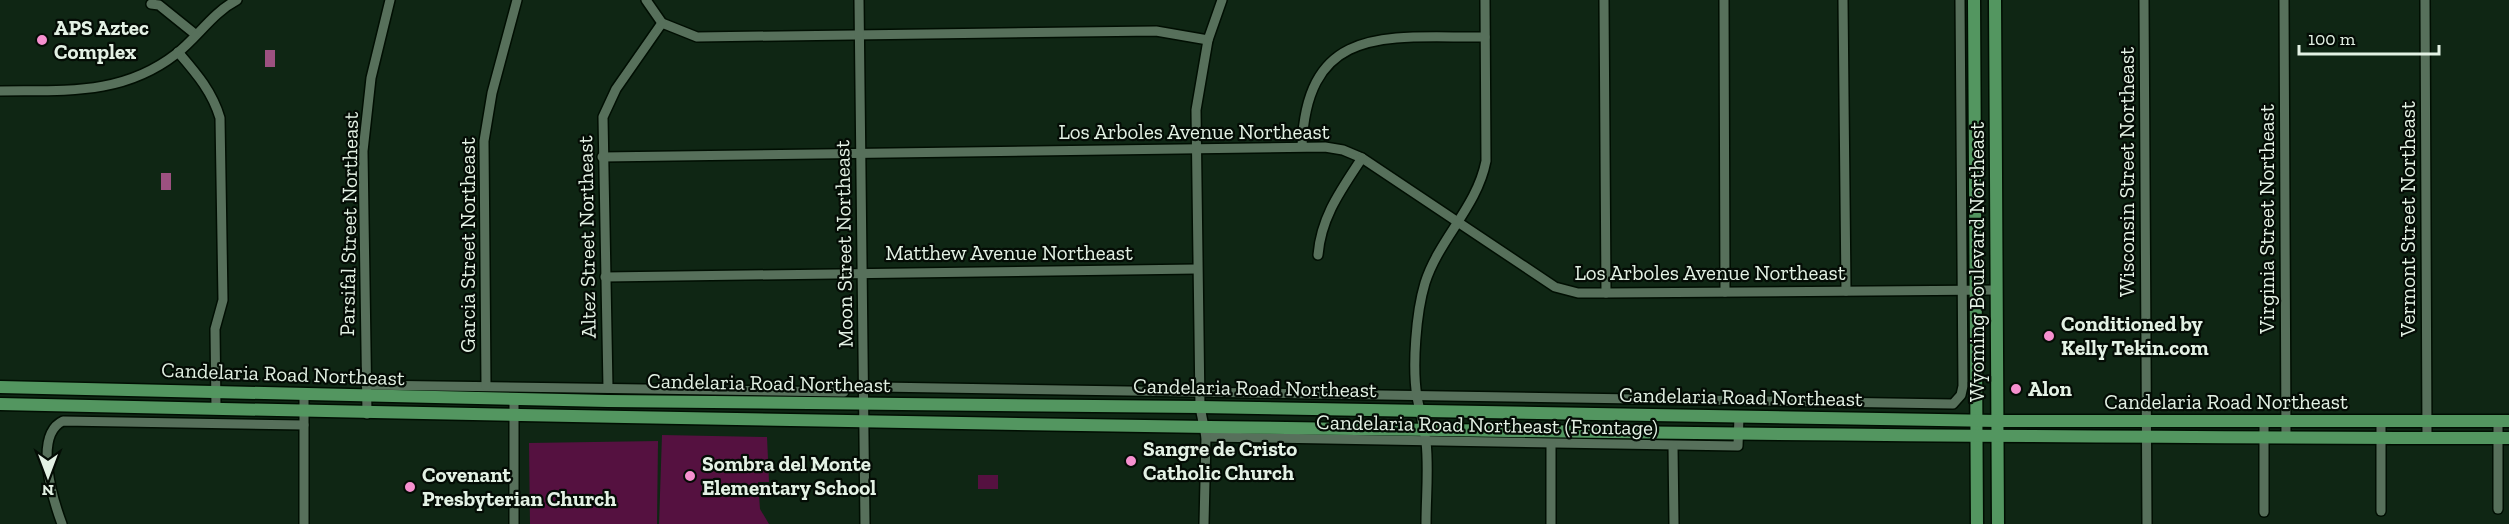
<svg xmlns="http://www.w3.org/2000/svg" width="2509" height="524" font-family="'Zilla Slab',serif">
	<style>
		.green { fill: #551140 }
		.water { fill: #9c5180 }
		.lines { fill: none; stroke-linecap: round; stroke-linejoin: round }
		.minor-casing { stroke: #000e02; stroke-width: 12 }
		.major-casing { stroke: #000e02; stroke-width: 15 }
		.minor { stroke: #57705b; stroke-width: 9 }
		.major { stroke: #539660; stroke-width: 12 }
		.poi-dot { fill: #f690cf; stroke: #040c05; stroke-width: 2 }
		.labels { text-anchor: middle; stroke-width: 4.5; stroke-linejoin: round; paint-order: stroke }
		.poi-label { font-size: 21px; font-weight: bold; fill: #e3f1e4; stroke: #040c05; text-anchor: start }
		.street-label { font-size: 21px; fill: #e3f1e4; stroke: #040c05 }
	</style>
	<rect width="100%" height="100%" fill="#0f2614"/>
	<!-- green -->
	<g class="green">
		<path d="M662,435l105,2 2,45h-11l2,27 9,15h-110z"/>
		<path d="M658,441l-1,83h-127l-1,-81z"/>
		<rect x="978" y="475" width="20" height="14"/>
	</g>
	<!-- water -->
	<g class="water">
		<rect x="265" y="50" width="10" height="17"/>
		<rect x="161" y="173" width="10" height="17"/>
	</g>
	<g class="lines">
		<!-- minor casing -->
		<g class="minor-casing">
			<g id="minor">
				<path d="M646,0l16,23 35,14 459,-6 52,9"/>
				<path d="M859,0l6,524"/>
				<path d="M1604,0l2,293"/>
				<path d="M1724,0l1,292"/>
				<path d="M1843,0l3,291"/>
				<path d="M2144,0l3,524"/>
				<path d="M2284,0l2,437"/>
				<path d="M2425,0l2,438"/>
				<path d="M151,4l8,1 36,29"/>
				<path d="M178,52c18,21 34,39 42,66l3,182 -8,29 1,79"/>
				<path d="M0,91c64,-1 122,5 176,-37 22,-17 36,-41 61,-54"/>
				<path d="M1302,146c5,-125 89,-108 183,-109"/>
				<path d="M602,157l723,-10 18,3 19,8 193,129 23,6h28l390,-3"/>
				<path d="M1318,255c3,-38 23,-65 44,-97"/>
				<path d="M605,277l592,-8"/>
				<path d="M366,385l478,7"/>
				<path d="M486,386l-2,-245 8,-48 25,-93"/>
				<path d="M879,387l1074,17 8,-9 2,-9 -3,-386"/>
				<path d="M608,388l-5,-271 13,-28 46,-66"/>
				<path d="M304,394v130"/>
				<path d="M367,414l-4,-263 8,-73 19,-78"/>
				<path d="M2381,421v90"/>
				<path d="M2498,421v88"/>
				<path d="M1206,437l532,9 1,-30"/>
				<path d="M1673,446l1,78"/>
				<path d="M2264,512v-90"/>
				<path d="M62,524c-9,-24 -29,-89 1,-103l241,4"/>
				<path d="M514,524v-125"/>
				<path d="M1204,524l2,-87 -6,-30 -4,-297 12,-70 14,-40"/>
				<path d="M1426,524c0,-27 3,-56 0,-82 -2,-15 -6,-30 -9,-45 -5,-31 -1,-84 8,-114 14,-44 52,-76 61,-122l-1,-161"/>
				<path d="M1551,524v-80"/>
			</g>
		</g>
		<!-- major casing -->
		<g class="major-casing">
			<g id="major">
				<path d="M1974,0l3,524"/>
				<path d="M1995,0l3,524"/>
				<path d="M0,387l608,14 592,6 797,14h512"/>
				<path d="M0,404c836,19 1673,33 2509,34"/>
			</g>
		</g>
		<!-- minor -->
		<use href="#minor" class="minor"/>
		<!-- major -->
		<use href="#major" class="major"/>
	</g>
	<!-- markers -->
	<g class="poi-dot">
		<circle cx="42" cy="40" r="6"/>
		<circle cx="2049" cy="336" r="6"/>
		<circle cx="2016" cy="389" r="6"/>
		<circle cx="1131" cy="461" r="6"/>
		<circle cx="690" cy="476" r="6"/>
		<circle cx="410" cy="487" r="6"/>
	</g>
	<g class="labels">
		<!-- poi labels -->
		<g class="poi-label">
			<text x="54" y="35">APS Aztec<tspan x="54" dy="24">Complex</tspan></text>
			<text x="2061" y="331">Conditioned by<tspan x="2061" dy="24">Kelly Tekin.com</tspan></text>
			<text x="2028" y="396">Alon</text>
			<text x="1143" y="456">Sangre de Cristo<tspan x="1143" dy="24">Catholic Church</tspan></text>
			<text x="702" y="471">Sombra del Monte<tspan x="702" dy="24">Elementary School</tspan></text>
			<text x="422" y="482">Covenant<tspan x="422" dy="24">Presbyterian Church</tspan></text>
		</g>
		<!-- street labels -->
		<g class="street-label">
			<text x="1194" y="139">Los Arboles Avenue Northeast</text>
			<text transform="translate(2127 172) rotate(-90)" y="7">Wisconsin Street Northeast</text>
			<text transform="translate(2267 219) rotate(-90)" y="7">Virginia Street Northeast</text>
			<text transform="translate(2408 219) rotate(-90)" y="7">Vermont Street Northeast</text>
			<text transform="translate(349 224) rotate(-89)" y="7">Parsifal Street Northeast</text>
			<text transform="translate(587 237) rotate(-91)" y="7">Altez Street Northeast</text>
			<text transform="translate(844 244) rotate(-91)" y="7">Moon Street Northeast</text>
			<text transform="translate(468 245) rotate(-90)" y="7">Garcia Street Northeast</text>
			<text x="1009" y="260">Matthew Avenue Northeast</text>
			<text transform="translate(1977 262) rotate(-90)" y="7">Wyoming Boulevard Northeast</text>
			<text x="1710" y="280">Los Arboles Avenue Northeast</text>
			<text transform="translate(283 374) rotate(2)" y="7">Candelaria Road Northeast</text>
			<text transform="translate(769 383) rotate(1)" y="7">Candelaria Road Northeast</text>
			<text transform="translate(1255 388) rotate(1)" y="7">Candelaria Road Northeast</text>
			<text transform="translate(1741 397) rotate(1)" y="7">Candelaria Road Northeast</text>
			<text x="2226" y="409">Candelaria Road Northeast</text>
			<text transform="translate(1487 425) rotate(1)" y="7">Candelaria Road Northeast (Frontage)</text>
		</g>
	</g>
	<!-- north arrow -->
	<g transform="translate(48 476) rotate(180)" stroke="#040c05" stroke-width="4.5" paint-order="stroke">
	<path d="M0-4.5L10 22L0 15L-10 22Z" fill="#e3f1e4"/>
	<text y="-9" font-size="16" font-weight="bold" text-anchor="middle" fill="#e3f1e4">N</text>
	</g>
	<!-- scale -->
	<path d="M2299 45v9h140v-9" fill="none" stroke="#e3f1e4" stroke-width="3"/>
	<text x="2308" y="45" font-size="18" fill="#e3f1e4" stroke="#040c05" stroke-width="4.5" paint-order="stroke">100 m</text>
</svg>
